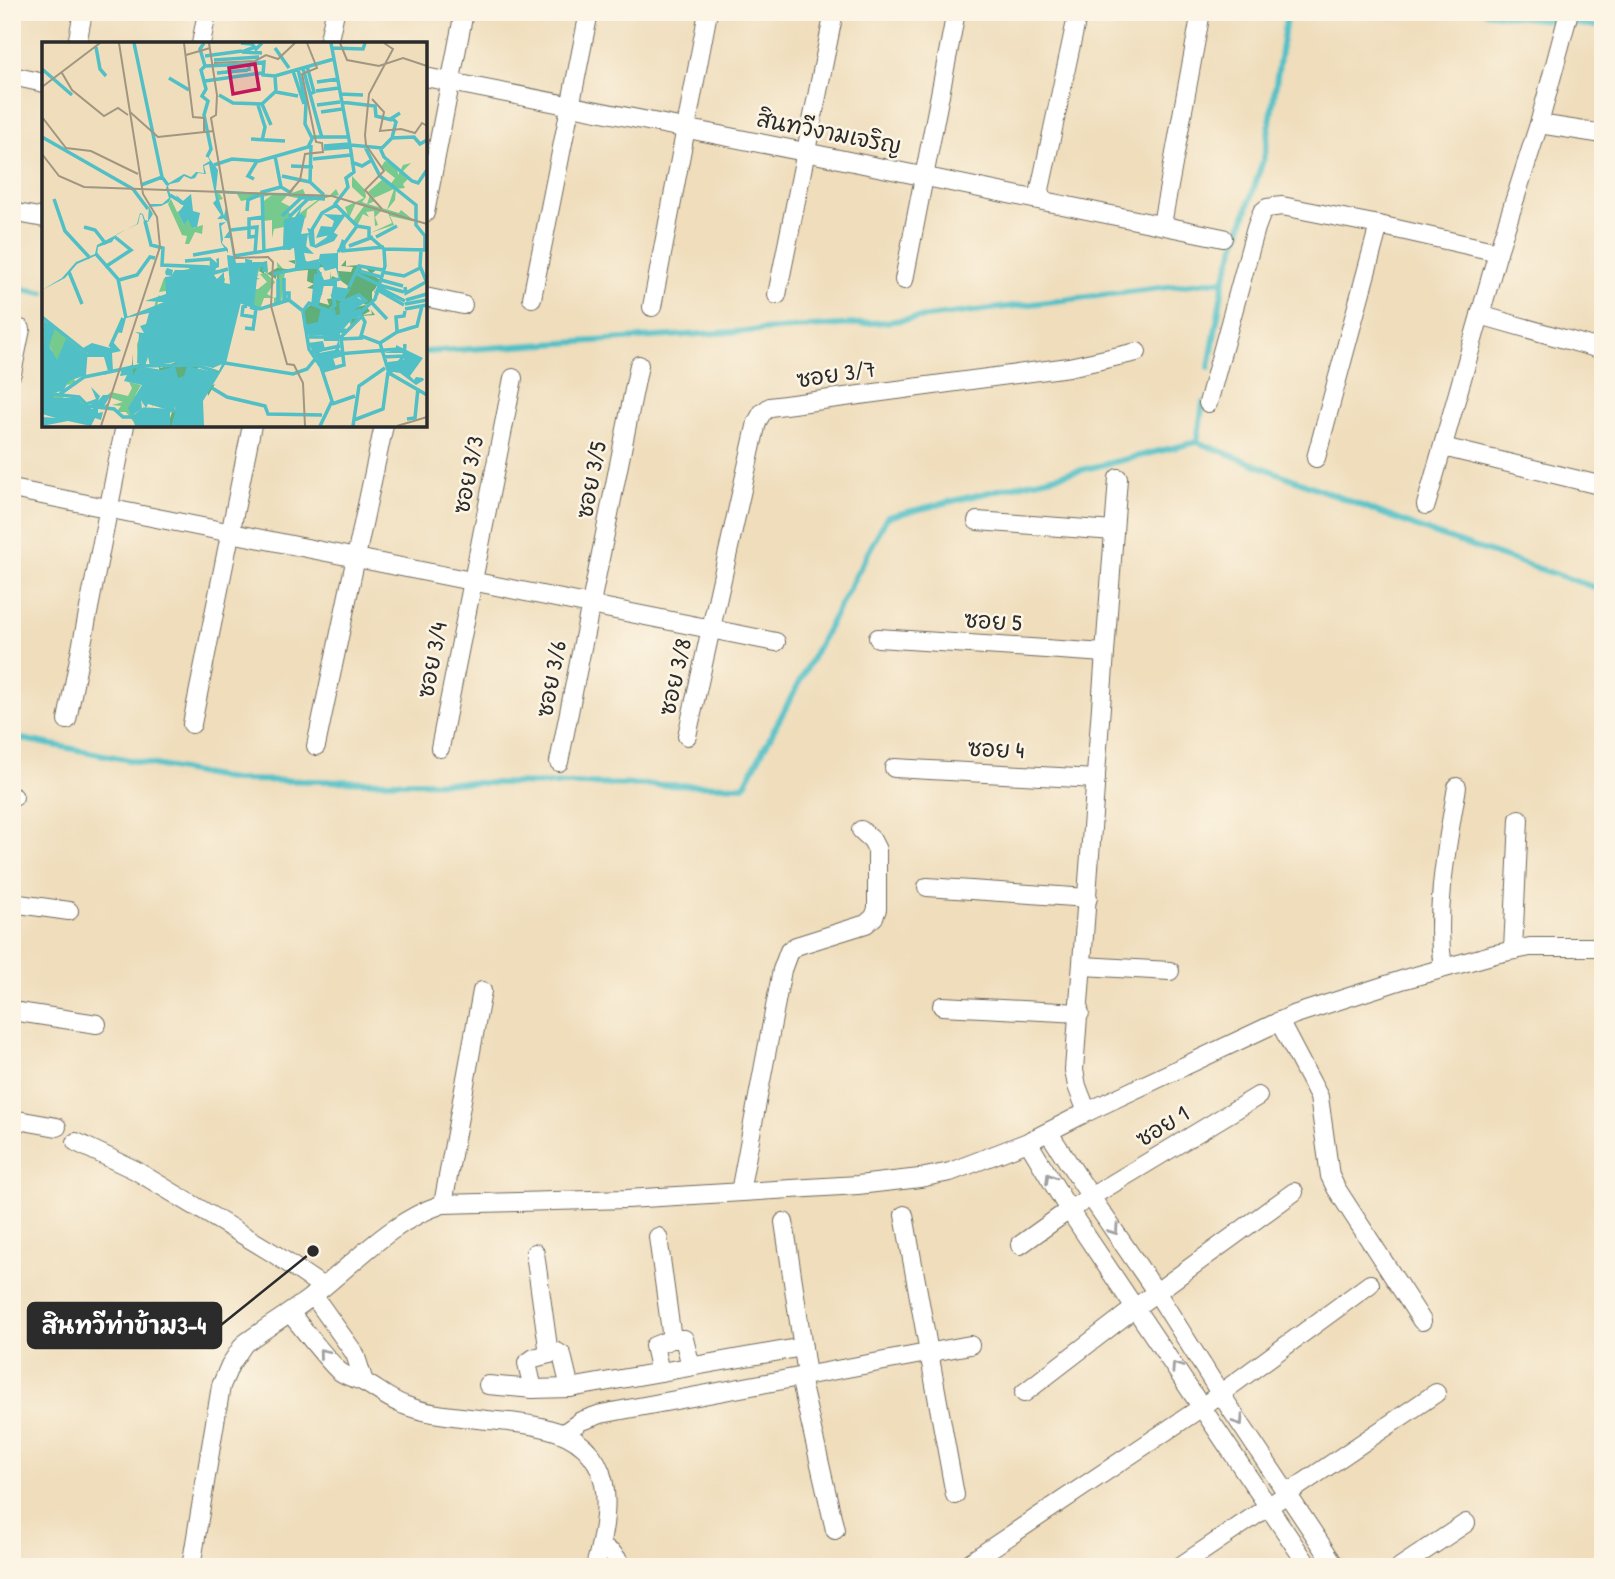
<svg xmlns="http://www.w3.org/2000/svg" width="1615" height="1579" font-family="'Patrick Hand','Playpen Sans Thai',sans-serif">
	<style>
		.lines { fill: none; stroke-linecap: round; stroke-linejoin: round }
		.stream { stroke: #50bfc6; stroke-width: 6 }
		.street-casing { stroke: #70695d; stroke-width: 20 }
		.street { stroke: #fff; stroke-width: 18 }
		.oneway { stroke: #a0a0a0 }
		.labels { text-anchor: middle; stroke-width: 5; stroke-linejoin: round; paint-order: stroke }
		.street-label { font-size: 23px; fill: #2b2b2b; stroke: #fcf5e5 }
		.inset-river { fill: none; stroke: #50bfc6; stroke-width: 3.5 }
		.inset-road { fill: none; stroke: #a19681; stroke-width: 2 }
		.view { fill: #c2185b; fill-opacity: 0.15; stroke: #c2185b; stroke-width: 3.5 }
		.inset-edge { fill: none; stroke: #2b2b2b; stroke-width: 3.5 }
		.leader { fill: none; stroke: #2b2b2b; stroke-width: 2.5 }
		.callout-dot { fill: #2b2b2b; stroke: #fcf5e5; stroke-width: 2.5 }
		.callout { fill: #2b2b2b; stroke: #2b2b2b; stroke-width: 2.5 }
		.callout-label { font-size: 24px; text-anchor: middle; font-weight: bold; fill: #fff }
	</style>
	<rect width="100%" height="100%" fill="#fcf5e5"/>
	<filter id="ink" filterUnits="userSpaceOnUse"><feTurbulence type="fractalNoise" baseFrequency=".0143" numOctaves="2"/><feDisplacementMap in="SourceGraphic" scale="14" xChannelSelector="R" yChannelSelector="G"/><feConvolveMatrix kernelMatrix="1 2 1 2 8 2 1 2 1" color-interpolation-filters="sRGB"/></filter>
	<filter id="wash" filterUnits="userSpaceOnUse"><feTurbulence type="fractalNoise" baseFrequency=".00686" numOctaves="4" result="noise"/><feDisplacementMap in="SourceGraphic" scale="28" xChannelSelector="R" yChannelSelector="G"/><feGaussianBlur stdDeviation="1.57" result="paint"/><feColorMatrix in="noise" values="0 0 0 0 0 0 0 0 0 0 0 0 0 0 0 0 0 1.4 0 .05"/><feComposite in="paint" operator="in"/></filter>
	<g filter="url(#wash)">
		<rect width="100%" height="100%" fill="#efddbb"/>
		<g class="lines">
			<!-- stream -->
			<g class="stream">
				<path d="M1484,12l119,15"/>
				<path d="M12,287l32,6"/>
				<path d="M425,352l461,-30 338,-42"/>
				<path d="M1209,368l15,-88 41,-126 22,-142"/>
				<path d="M1197,442l6,-39"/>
				<path d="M12,737l220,43 512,6 143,-269 310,-75 238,92 168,56"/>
			</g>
		</g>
	</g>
	<g filter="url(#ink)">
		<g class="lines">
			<!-- street casing -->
			<g class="street-casing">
				<g id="street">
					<path d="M77,44l6,-32"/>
					<path d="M201,44l6,-32"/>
					<path d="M328,44l7,-32"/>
					<path d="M12,76l32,7"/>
					<path d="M425,77l380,75 418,86"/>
					<path d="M1539,124l64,10"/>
					<path d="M1038,199l40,-187"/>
					<path d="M12,212l32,6"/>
					<path d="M425,213l39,-201"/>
					<path d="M1162,224l39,-212"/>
					<path d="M904,280l52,-268"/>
					<path d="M777,295l57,-283"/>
					<path d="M425,297l38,8"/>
					<path d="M532,298l57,-286"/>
					<path d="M652,307l56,-295"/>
					<path d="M1480,315l123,35"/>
					<path d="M12,373l9,-44"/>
					<path d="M1208,403l48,-175 6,-16 5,-4 15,-2 97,19 119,27"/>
					<path d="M1443,447l160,39"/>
					<path d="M1316,458l63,-233"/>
					<path d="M12,489l764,153"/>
					<path d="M1426,505l72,-253 41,-128 30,-112"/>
					<path d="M977,521l137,10"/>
					<path d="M878,638l227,15"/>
					<path d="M67,720l58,-295"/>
					<path d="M192,724l60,-299"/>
					<path d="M687,736l70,-314 5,-9 8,-6 299,-40 68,-15"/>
					<path d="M316,746l68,-321"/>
					<path d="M440,748l73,-370"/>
					<path d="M559,762l80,-397"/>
					<path d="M894,768l202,11"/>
					<path d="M12,797h2"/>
					<path d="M927,887l161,11"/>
					<path d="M12,903l57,8"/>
					<path d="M1513,950l6,-131"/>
					<path d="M1083,966l87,5"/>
					<path d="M1443,968c-9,-59 4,-122 14,-181"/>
					<path d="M942,1006l138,7"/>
					<path d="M12,1011l85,13"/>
					<path d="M1279,1021l40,76 11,79 6,12 86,133"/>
					<path d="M1087,1112l-10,-26 -3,-16 44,-592"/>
					<path d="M12,1119l45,8"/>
					<path d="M1049,1133l42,64 66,96 63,100 116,174"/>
					<path d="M76,1142l59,28 138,83 50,34"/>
					<path d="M1028,1142l41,68 240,357"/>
					<path d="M740,1192l42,-222 7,-19 7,-5 70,-22 8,-7 3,-8v-59l-5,-10 -11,-10"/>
					<path d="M443,1204l39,-213"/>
					<path d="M904,1215l51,280"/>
					<path d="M784,1222l23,153"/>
					<path d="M658,1237l14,102h12l7,27"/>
					<path d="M1020,1245l49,-35 189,-114"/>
					<path d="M535,1253l14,101 8,-2 5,3 8,33"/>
					<path d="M313,1295l42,59 9,28"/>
					<path d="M290,1313c16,19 31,40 48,57 6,6 16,8 24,11 14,7 26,18 42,24 17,7 38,10 57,12 27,4 58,4 84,11 74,18 66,81 50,139"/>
					<path d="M660,1372l-6,-26 18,-7"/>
					<path d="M800,1377l35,153"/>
					<path d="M488,1385l45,4 37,-1 233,-41"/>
					<path d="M533,1389l-6,-26 7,-5 15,-4"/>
					<path d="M1024,1393l112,-86 158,-115"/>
					<path d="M564,1433l17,-12 20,-7 369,-69"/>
					<path d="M601,1547l12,7 11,13"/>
					<path d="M191,1567l30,-181 9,-21 14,-21c23,-17 48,-32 71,-50 42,-33 76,-73 128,-90l184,-5 231,-14 62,-7 30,-6 78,-30 59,-30 206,-97 112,-36 90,-25 35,-7h73"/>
					<path d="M963,1567l239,-160 168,-123"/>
					<path d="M1179,1567l257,-174"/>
					<path d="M1400,1567l66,-44"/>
				</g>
			</g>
			<!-- street -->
			<use href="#street" class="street"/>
		</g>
		<!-- one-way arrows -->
		<defs><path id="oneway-chevron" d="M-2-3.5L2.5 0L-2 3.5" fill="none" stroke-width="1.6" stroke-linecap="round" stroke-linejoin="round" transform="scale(1.75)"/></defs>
		<g class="oneway">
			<use href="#oneway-chevron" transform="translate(1050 1178) rotate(-121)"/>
			<use href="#oneway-chevron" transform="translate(1114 1230) rotate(55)"/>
			<use href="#oneway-chevron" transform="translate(323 1353) rotate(-130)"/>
			<use href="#oneway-chevron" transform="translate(1176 1367) rotate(-124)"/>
			<use href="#oneway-chevron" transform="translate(1239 1421) rotate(56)"/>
		</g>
	</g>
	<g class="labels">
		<!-- street labels -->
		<g class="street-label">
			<text transform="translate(829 132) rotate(11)" y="8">สินทวีงามเจริญ</text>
			<text transform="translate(836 374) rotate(-8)" y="8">ซอย 3/7</text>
			<text transform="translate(468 475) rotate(-79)" y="8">ซอย 3/3</text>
			<text transform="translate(591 480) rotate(-79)" y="8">ซอย 3/5</text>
			<text transform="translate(993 621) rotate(4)" y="8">ซอย 5</text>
			<text transform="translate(432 660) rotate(-79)" y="8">ซอย 3/4</text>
			<text transform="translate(675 677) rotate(-77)" y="8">ซอย 3/8</text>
			<text transform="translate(551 679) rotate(-79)" y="8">ซอย 3/6</text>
			<text transform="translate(996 749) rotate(3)" y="8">ซอย 4</text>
			<text transform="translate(1162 1126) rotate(-31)" y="8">ซอย 1</text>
		</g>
	</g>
	<!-- overview -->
	<g transform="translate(42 42)">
		<rect width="385" height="385" fill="#efddbb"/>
		<path d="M168,217l7,5 -4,16 12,-2 -1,9 3,-4 5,6 -8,-2 -1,-4 -3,13 -1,-8h-6v9l-5,1 -1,-15 -1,15 -2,1 2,-20 -4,19 -1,-19 -1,19 -2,-18 2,18 -4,2 6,2 -1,16 8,-1 -1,-17 -4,1 4,-2 4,5v-5l15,-5 6,3 -10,8 13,-4 -13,8 14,-3 -13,6 14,-2 -14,3h13l-6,10h-21l21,3 -25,-1 24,2h-24v6l24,1 -31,-1 -1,6 32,2 -7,1 -3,13 -42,2 45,5 1,1 -3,4 1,-4 -44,-5 -1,7 -1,-23 -7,-1 -1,23v-23l-2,23v-23l-2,23 1,-23 -6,-1 -1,22 5,4h-4l-1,-1 -1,-25 -1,25h-1l1,-25 -14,-2v26h-1v-26l-3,26 -1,-20 3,-7 11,1 4,-35 4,-8 4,6v-7v7l-5,1 -1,5 40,-8v-19l-2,15v-14h-5l1,18 -1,-18 -3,14 -3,-13 1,17 -4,1 -5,-2 5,-14 -2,-3 -6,6v13l-1,-14 -1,13 -1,-13 -1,13 -1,-12 -2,4 -7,1 5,-14h7l4,-9 -5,15h-3l5,2 5,-17 -2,10 4,-9 2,11 1,-11 1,11 1,-11 15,-4 1,14 3,-13 6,6zM139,259l12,1 -1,14 5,-14 -3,17 -5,2v6l-15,1 23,-1 -23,3 2,8 5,-5 -2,11 44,-2 -44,4 42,2 -42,1 42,-1 -39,3 37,4 -40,-1 -3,6 1,-19 -7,-1 4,-35zM211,220h10l-6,13 7,-2h2l9,9 -8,12 7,4 5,-2 -2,-34 8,9 -4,33h-7v-6h-10l-4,11 -6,-3v-12l-8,11 -1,-11 -8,1 -1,-5 22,-1 9,-7 -7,-8 -4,3 4,2 -8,1 4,-2zM3,281l-3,4 3,-4 14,7 21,19 -6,21 7,-19 4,2 -7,16 5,3h-5l6,5 -11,-6 6,7 -9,-4 6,8 -8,3 -7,-7 4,9 -4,5 -6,-7 2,9 -6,-2 3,4 6,-1 4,3 -3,3 18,-3 7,6 12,-6 -26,17 -18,3 15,-4h-26l4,-20 -5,-2 17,-16 -17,13v-32l10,-6 -2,-4 -8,6 8,-6 -8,3 9,-22 -9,10 8,-10 -3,-3 -5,9zM116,325l-2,19 14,3 -14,-2 -4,21v-10l-4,6 -7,-7 3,10 -4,-10 -8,4 3,15 4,-2 4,8 -8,2 -9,-12h-8l3,3 -10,-7 6,3 4,-5 -9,-1 11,-3 -17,-6 5,-4 17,4 4,-8 -3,-6 12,3 -6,11 15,-9 5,-19 -2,20z" fill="#76ca8e" fill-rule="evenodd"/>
		<path d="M260,217l16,8 1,-5 8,3 1,-6 5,6 -16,3 7,13 6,-1v-9l1,9 1,-4 7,3 -1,-8 13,1 2,-5 -12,-1 5,-6v6l13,-1 4,7 7,1 -5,-6 11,3 -5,4 9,6 -6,11 5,3 -1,1 -4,-3 1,-3 -3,3v10l-7,3 -5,-8 -10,1v11l15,-4 5,6 -7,4 9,-1 -1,-4 4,5 -27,2 11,2 -9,6 1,-5 -47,9 -1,-18 10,-8 1,-14 -7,-1 7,-4 -7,-3 1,-11 -29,2 -1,22 -1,-21 -1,6 -8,-5v4l-2,-16 -2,12 -5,-3 4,-9 4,-1 1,12 9,-5 18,2v-6l-7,-3 7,-1 1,8 6,-1zM279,232l2,12h12l-4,-4 9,-2 8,6 -4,13 4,14 -7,1 1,-13 -6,-3 -9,1 2,6 -11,-3 1,-4 -3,3zM102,305l1,8 3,-3 -3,13h13l3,3 15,-6 24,3 19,6 2,-4 -1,5 -3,1 -19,-6 -2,10 12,2 -2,9 9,-4 -7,12 -1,-6 -11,4v-5l-9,-1 1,6 -2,-6 -3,5 -9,-6 -3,4 -1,10 17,8 -14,-4 2,5 23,7 -20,-4 -4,11 7,2h-11l-2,-5 -10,-2 -2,7v-7l13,2 4,-12 -6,-7v-8l-9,-1h10l4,-7 -7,-3 -1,5 1,-20 -5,19 -1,-20h-18l-4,8h-15l11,-1v-7l-11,2 10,-4 1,-11v12l10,-3z" fill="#60ae79" fill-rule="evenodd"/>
		<path d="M343,119l12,5 1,9 5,-10 8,-2 -8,8 5,8 -5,5 2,4 -9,1 -1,11 -8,10 7,-21 -20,9 -6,-6 15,-13 7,6 5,-7 -14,-11zM310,134l13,14 1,7 -4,5 5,2 3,-9 5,6 -7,3 31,9 2,-3 15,12 -26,-6 4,9 -24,8 22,-10 -4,-10 -7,-2 -6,6 3,8 -3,1 -1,-15 -8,1 3,5 -6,-3 -6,12 -4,-5 11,-15 -8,-3 -7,15 -4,-11 19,-9 -12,-11zM253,144l-3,7 11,-4 2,5 25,1 6,-6 3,6 -18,4 -14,11 -1,8 -6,-3 2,15 -13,4 3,15 -9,1 1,-23 -10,2 -2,9v-18l-9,1 -2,-18 11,-8 -31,6 -4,-7 -18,-1 4,6 -4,1 -2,-7 6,-1h-6l72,1zM245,154l24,5 8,-2 -23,17v6l-8,-11 3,-4 -10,-5zM129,157l6,13 7,-4 -6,5 6,12 3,-13 6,16 10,-3 -1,9 -7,-2 -6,12h-4l2,-8 -5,-1 -14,-31z" fill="#76ca8e" fill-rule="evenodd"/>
		<path d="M164,112l12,16 -2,20 119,8 -118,-5 7,23 2,-9 10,56 31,-1v11l-5,-2 1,-4 -5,2 -4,37 -13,-4 -15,61 -23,38 1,25h-33l5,-16 -2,-3 -2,4 -24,-7 -2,4 -5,-8 1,9 -11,7 -3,-8 14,-23 -18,-4 3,-6 -7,1 2,-7 11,-2v8l5,-9 24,4 13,-4 3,12 6,-2 3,-10 31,7 4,-9 -9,4 -17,-4 -15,1 -3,3 -2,-6 -26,4 -2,-9 -3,9 -8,-3 2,-29 -4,-2 9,1 -4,-7 6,-2 3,-11 -23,5 -4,15 -7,-1 9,-14 40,-16 -19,-1 21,-7 -1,-17 7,-1 -6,-1 -1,-3 2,-4 6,2 -1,5 3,-5h15l-2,-5 22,4v-12l7,6 -1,-4 3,-1v9l-5,2 6,2 -10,-1 7,9 7,-7v11l6,1 -3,-29 6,1 -3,-18h-6l5,-7 -2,-9 -4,-4 -4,5 7,-1 -5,4 2,13 -1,4 6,6v4l-7,-10 -2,-20 3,-4h-5l4,-4 -8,-12 3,-3 -7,-36 -5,2 2,8 -8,-1 -3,5 -4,1 -7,-3 -5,6 -9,2 -2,2 3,11 -2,5 -8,4 -12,1 4,7 -5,8 -4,-1 -2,-7 -2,1 -2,9 -21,10 -5,8 -14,5 -1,8 -20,9 -12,14 -23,12 20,-12 14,-16 19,-8 2,-9 40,-21 3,-11 3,1 2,6 3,1 1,-17h13l7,-6 -3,-10 3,-5 15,-9 7,3 5,-5 8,1 -1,-8 7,-4zM149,152l2,17 7,2 -3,14 -5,1 -4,-9 -4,6 -6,-12 6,-8 -4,-1 -4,-9 7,6zM260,164l-3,9 3,-1 3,3 -4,17 8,-1 -2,-5 7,2 1,15 15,-10 -14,3 5,-12 11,1 2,-6 -11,-7 20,1 -10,17 5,3 -4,6 -18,7 -6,-2 -2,-12 -2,12 8,8 -10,-1 2,9 13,-3 1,-5 17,-1 5,-14 3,2 1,10 -8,1v22l6,10 -6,-8 -2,-8 -11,3 -6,-10 -1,6 7,15 12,-2v7l14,2 -8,11 -12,-4 2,-10h-10l-1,9h-5v-28l-21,1 -2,-20 -11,2 1,-31 11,-2zM312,254l12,6 -15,10 8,-1 -1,8h-6l-12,14 -1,18 -8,1 5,15 -12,3 -16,-27 15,-2 2,8 -6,4 16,-3 3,-9h-14l-1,-6 -14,1 -4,-8 12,-3 4,-17 7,4 7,-3 2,12 7,-8 -4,2 -1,-12zM2,279l11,7 -6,18 8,14 9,-21 19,14 -2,23 -14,5 -6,10 -12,2 3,5h24l3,5 11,6 5,-3 -13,-3 12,-4 -5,-12 9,9 -2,5 5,-6h8l-7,11 4,-3 -1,4 -9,-1v7l5,-1 -2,8 -6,-2 -4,8 -23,-5 -26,5v-9l14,1 -14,-4v-20l7,-1h-7zM70,299l9,10 -9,2 1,19 -9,3 4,-4 -4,-14h-20l4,-4 -5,-5 9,-5 18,5zM354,303l27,13 -13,18 4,4 2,-3 7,1 1,2 -8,5 -16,-12 -13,-2 1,-9 16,-2 1,-7h-22l13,-3zM102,368l26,1v15h-35l-2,-8z" fill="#50bfc6"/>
		<path class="inset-river" d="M92,1l28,134M162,1l-4,6 5,17 -4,4 5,19 -4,7 6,5 -4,14 7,34 -4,8M199,1l11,1 4,5 6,-6M289,1l19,102M54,5l4,22 6,7M213,5l-13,5 20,1M233,6l14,20M290,6l31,1 2,-6M163,14l37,-5M172,18l45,-3M207,22l15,-2 -1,13 12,1 59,-17M163,24l44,-2v7M265,24l7,26 -4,2M261,26l19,70M0,27l30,26M256,27l8,34 -1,21 7,14M251,29l11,33M175,31l31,-3M127,36l20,12M163,39l57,-8M275,40l21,-3M274,49l23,-3M234,50l22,4M298,52l23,1M177,53l14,8 29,1 14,-13 -1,-14M299,60l34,4 1,10 16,4M220,62l9,21M216,63l7,22 -3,14M275,63l23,-3M279,70l21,-3M0,95l91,52 15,20M350,96l4,-16 -4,-4 8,-5M209,97l34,2M269,103l-1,37 14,13M322,103l16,31 36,29v20l9,11v14M282,104l25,-2M338,106l4,9 28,24 6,2 9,-13M282,107l26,-2M233,114l6,31 10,6M271,117l38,-4M309,120l11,4 10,-6M172,123l18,-6 27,2 49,-14 5,-10h34M249,124l22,1M240,134l28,6M212,137l-6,-3 9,-15M99,143l21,-8 6,8M128,153l16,10 8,21M256,155l27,2M12,157l11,32 25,27M205,169l1,-11 11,-5M240,174l19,-18M247,175l19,-18M103,179l6,24 12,3 -1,17 46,2 6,6 14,-4M42,185l11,3 11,14M189,188l26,-3 -2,26M268,191l12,-20 14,-8M216,194l-9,1v-18l14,-2M334,195l21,-11M286,196l17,-25M307,204l24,-9M342,207l-15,-13v-8l-12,-2 -22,-22 13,-17 -2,-9 8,-6 -4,-27 32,3 10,-10 22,-1 6,7 7,-4M342,207l1,17 -10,33 -15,14 5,9 -4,14 19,7 9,30 38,22M342,207l43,1M247,208l-1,-16 7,-1M379,208l-1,16 7,17M299,209l43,-4M222,210l-2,-60 19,-5M296,210l19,-26M54,212l22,25 8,39M151,213l34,-6M192,214l72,-12M143,219l25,-2M63,225l26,-17 -16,-13M189,225l17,1 -1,-7 5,1M253,226l23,-1 1,-5M317,229l22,6M27,230l13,32M340,230l22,4 16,-8M230,232l36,-7M315,232l21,10M242,236v24M77,238l18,-5 13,-18 5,1M339,238l22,6M189,241l21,-4M337,243l25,7M307,245l10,-21 24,4M336,245l27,14M363,245l1,6 20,-11M334,247l28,16M243,251h4v6l-4,1zM364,258l21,-6M197,259l21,8 29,-9 14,11M329,260l16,17M271,262l3,-30M363,262l22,-4M236,263v-26M273,263l5,-33M275,263l6,-23 17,-3M205,264l-4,1 -1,8 12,2M363,267l22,-4M261,269l6,-8 20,8 6,-6 -2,-8 11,4 15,-6 8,7M261,270l6,37 12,18 11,34 -12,25M0,275l44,35 -2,25 -24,17M280,279l39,-11M262,285l56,-13M203,286l8,1 3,-20 -6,-2M263,288l47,-10 -47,12M355,289l-1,-14 8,-1 1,-5M127,290l2,-31M281,293l23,-5M267,295h32M299,297l22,-1M338,301l17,-11 20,-6 5,-20M68,305l13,-29M269,310l29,-6M297,310l1,3 -7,2 -1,-4zM272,314l84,-7M341,315l21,-1 14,7M183,321l68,11 14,-5 9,-11M281,329l21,-6 -3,-28 20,-20M348,331l14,-17 1,-12M42,335l54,-11 58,-1 21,7M170,346l15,9 38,9 3,8 54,1M0,351l37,4 9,9 26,3 9,8h11l10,-8 32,2M290,362l23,-8M365,377l8,-1 3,-30M312,378l29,-11 5,-37M311,384l6,-40 26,-18"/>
		<path class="inset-road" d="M142,1l9,74 11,1v15M167,1l8,52 -1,20 -5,3 24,140 33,-1 5,5 -2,44 16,58 7,1 9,18 2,43M298,1l7,17 32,6 24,-8 24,8M144,13l24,-7M172,21l41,-2 11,-6 12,4 17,-16M20,31l10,17 32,26 14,-8 10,7M0,45l58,-44M330,57l12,13 -4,19 21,-2 14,4 7,-10 5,3M88,70l28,25 56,-6M0,75l24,31 25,3 47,23M0,112l17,22 25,11 248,9 95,28M247,151l11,-13 5,-26 18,-2 -1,-9 -6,-1 -14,-68 15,-6 -10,-25M340,167l-17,-19 19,-19 -18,-26 -1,-10 4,-41 24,-45 -9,-6M59,384l59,-179 -3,-30 -14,-23 -24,-151M355,384l30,-9"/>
		<path class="view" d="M213,22l4,25 -26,5 -4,-26z"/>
		<rect width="385" height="385" class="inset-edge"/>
	</g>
	<!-- callouts -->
	<path class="leader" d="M313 1251L221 1325"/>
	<circle class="callout-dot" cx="313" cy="1251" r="7"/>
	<rect class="callout" x="28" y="1303" width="193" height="45" rx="7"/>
	<g class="callout-label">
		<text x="124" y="1334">สินทวีท่าข้าม3-4</text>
	</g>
	<!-- margin -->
	<rect width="1615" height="1579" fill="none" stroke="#fcf5e5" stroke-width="42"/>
</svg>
